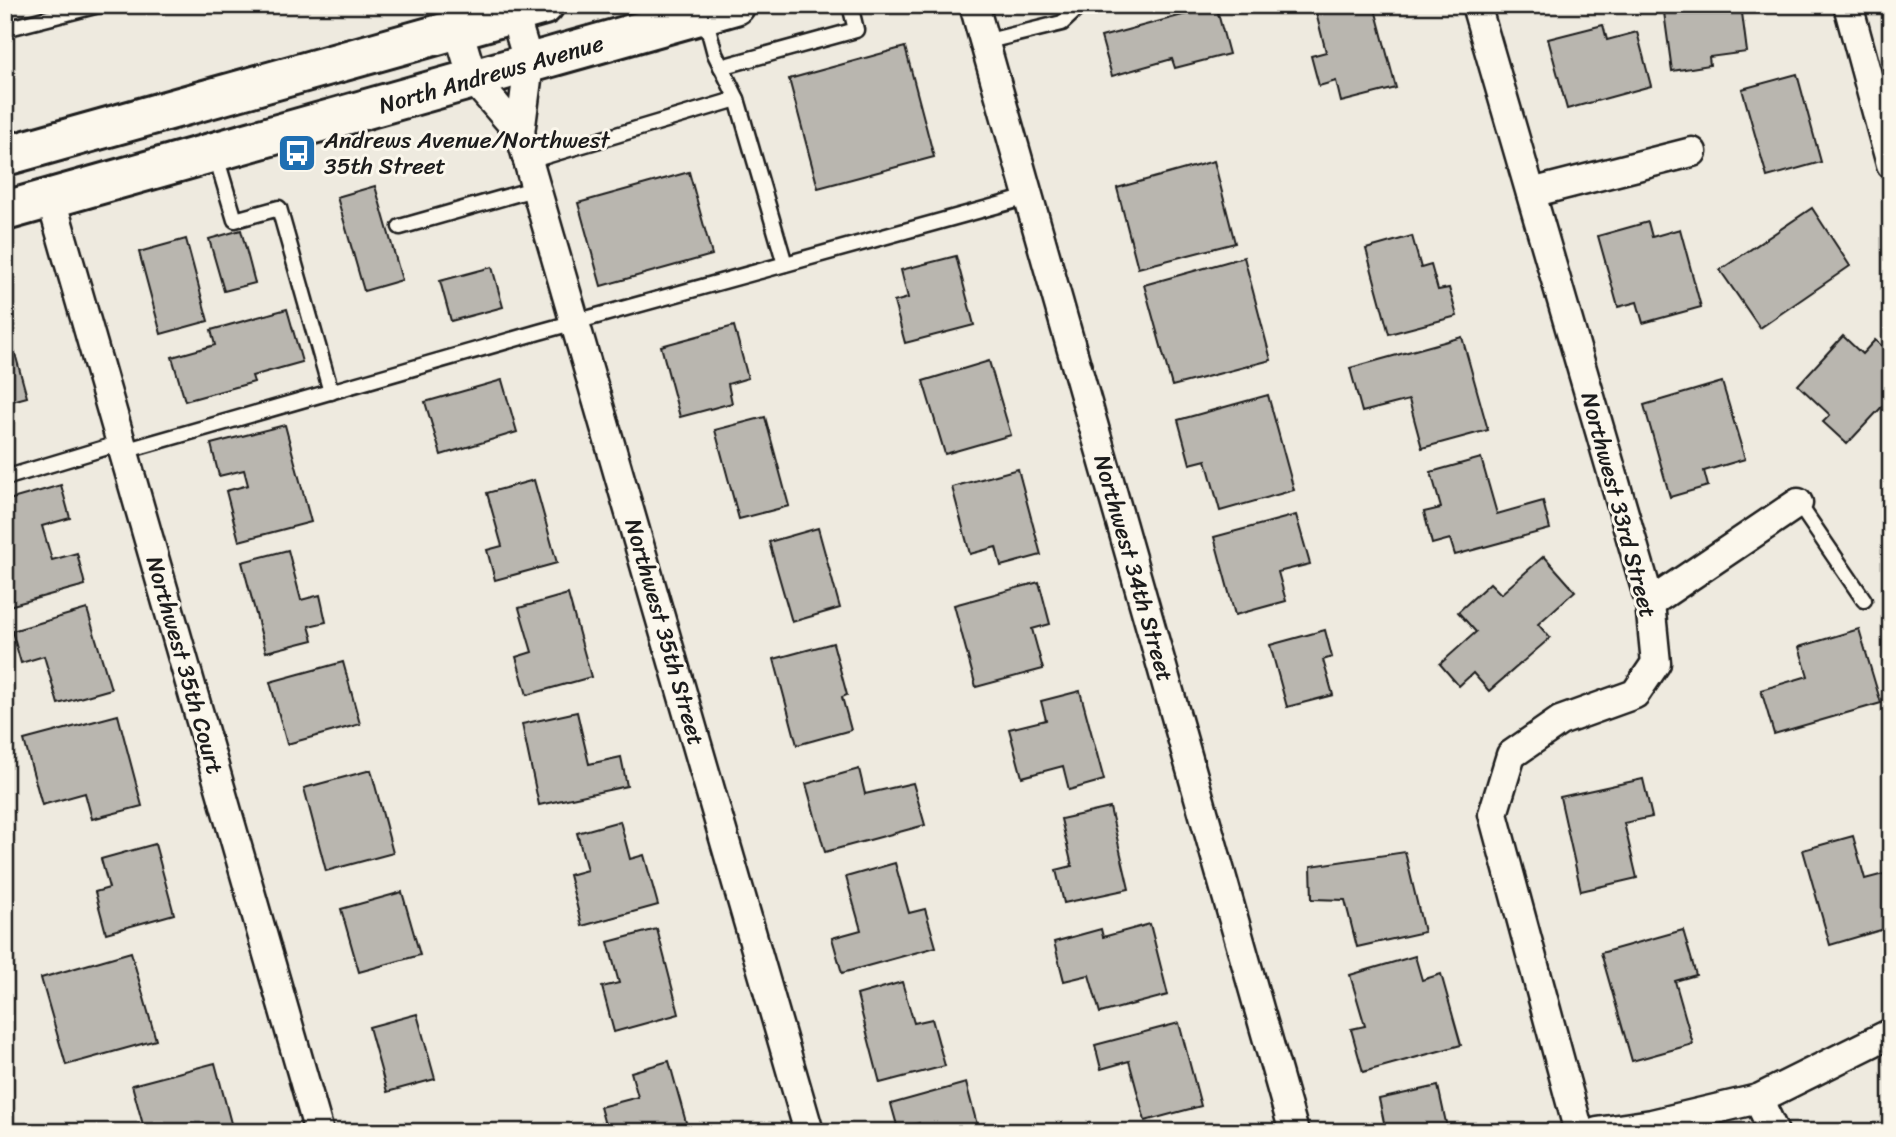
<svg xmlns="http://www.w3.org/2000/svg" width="1896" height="1137" font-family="Sriracha,sans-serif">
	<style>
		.building { fill: #b9b6af; stroke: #1c1c1c; stroke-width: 2 }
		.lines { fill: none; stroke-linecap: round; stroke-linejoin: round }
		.lane-casing { stroke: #1c1c1c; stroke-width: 19 }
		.street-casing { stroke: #1c1c1c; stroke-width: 33 }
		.secondary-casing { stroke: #1c1c1c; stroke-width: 44 }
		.lane { stroke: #fbf7ec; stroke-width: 14 }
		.street { stroke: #fbf7ec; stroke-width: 28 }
		.secondary { stroke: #fbf7ec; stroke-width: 38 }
		.labels { text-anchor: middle; stroke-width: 6; stroke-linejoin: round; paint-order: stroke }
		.street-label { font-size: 23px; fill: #1c1c1c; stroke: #fbf7ec }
		.poi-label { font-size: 23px; fill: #1c1c1c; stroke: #fbf7ec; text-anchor: start }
	</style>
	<rect width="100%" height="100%" fill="#eeeadf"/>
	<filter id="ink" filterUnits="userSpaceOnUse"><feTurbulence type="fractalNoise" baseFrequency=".0143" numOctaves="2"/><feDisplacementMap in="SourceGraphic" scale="14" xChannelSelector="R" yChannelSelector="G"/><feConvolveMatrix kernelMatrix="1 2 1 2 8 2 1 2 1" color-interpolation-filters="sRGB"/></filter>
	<g filter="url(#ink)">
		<!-- building -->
		<g class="building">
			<path d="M1330,5h44l22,83 -55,14 -5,-21 -17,5 -8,-30 15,-4 -11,-43z"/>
			<path d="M1663,5h78l6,47 -38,5 1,8 -38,6z"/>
			<path d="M1216,6l13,48 -54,14 -3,-9 -60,17 -11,-39z"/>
			<path d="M1603,25l4,15 30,-8 14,54 -84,23 -19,-70z"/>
			<path d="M905,47l29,110 -116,31 -29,-109z"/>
			<path d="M1797,74l24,88 -54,15 -25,-88z"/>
			<path d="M1214,161l21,82 -97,25 -21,-80z"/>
			<path d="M689,172l23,83 -111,31 -23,-83z"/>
			<path d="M375,186l27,94 -38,11 -27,-94z"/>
			<path d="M1812,208l38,58 -90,62 -40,-58z"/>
			<path d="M1648,222l4,15 28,-8 21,78 -58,16 -6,-21 -19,5 -20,-71z"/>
			<path d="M241,230l14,53 -31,8 -15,-52z"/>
			<path d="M1412,236l9,32 10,-3 7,25 11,-2 8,28 -68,18 -23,-85z"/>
			<path d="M186,239l22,82 -47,13 -22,-82z"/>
			<path d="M956,256l18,69 -69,18 -11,-41 14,-4 -7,-28z"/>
			<path d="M1244,257l27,103 -99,26 -28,-101z"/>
			<path d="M492,267l11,40 -52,14 -11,-40z"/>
			<path d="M287,309l15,53 -50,14 2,6 -69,19 -13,-44 43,-12 -4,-15z"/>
			<path d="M5,317l22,80 -22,6z"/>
			<path d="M734,326l14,52 -20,6 4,19 -52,14 -19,-71z"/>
			<path d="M1843,336l19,18 13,-14 16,14v43l-44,47 -24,-22 7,-7 -32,-30z"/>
			<path d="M1462,337l26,93 -66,18 -13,-48 -47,12 -12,-44z"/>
			<path d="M989,361l22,74 -66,19 -22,-73z"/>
			<path d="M502,380l15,52 -76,23 -16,-53z"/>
			<path d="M1722,382l23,77 -41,12 4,15 -38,11 -26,-92z"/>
			<path d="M1268,395l26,95 -74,21 -14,-51 -16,4 -12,-44z"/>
			<path d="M765,417l24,89 -50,13 -24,-89z"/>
			<path d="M285,425l26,97 -72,19 -13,-50 22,-6 -4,-15 -25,6 -8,-32z"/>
			<path d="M1481,458l16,56 46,-13 7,28 -95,26 -5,-16 -18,5 -8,-32 17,-4 -10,-36z"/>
			<path d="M1018,469l23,86 -40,11 -5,-19 -26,7 -18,-67z"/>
			<path d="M534,480l23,83 -62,17 -8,-30 15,-4 -15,-53z"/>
			<path d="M61,485l9,33 -28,8 10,34 25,-7 8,32 -76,21 -4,-14v-91z"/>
			<path d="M1296,515l14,49 -32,8 8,29 -51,14 -21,-78z"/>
			<path d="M818,528l22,80 -48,14 -23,-80z"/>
			<path d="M288,550l13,50 19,-5 6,27 -17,4 4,14 -47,12 -24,-90z"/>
			<path d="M1544,556l31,35 -37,33 12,14 -61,53 -16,-18 -14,13 -19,-22 36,-32 -18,-20 32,-29 11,11z"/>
			<path d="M1039,582l11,42 -18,5 11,40 -67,18 -22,-82z"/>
			<path d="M568,594l23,83 -64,18 -11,-38 16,-5 -13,-44z"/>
			<path d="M87,609l24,80 -53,15 -14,-48 -23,7 -9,-32z"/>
			<path d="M1859,629l22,74 -107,31 -13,-44 47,-14 -9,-29z"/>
			<path d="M1325,630l7,27 -9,3 10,35 -46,12 -17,-62z"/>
			<path d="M833,643l14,52 -5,2 9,33 -54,15 -23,-86z"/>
			<path d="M343,662l17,62 -73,20 -17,-62z"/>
			<path d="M1080,691l24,89 -35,10 -6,-24 -41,11 -13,-48 37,-9 -5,-19z"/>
			<path d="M577,712l12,52 32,-7 6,29 -88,19 -17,-81z"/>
			<path d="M118,715l24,91 -50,13 -7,-26 -43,12 -18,-65z"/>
			<path d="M859,769l6,25 48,-11 12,42 -100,27 -19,-68z"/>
			<path d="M371,770l22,83 -67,18 -22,-83z"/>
			<path d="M1643,779l9,38 -28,6 13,55 -56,13 -21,-94z"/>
			<path d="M1110,808l19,81 -65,14 -8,-33 16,-4 -11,-47z"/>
			<path d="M620,821l10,38 14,-4 14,50 -76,21 -13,-51 18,-5 -10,-37z"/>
			<path d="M1853,836l12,43 26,-7v55l-61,18 -27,-95z"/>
			<path d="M155,844l19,70 -68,19 -11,-41 14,-4 -8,-29z"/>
			<path d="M1405,852l19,80 -67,15 -12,-47 -33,-1 -1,-33z"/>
			<path d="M895,863l14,50 16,-4 11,38 -94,26 -10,-35 29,-8 -15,-53z"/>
			<path d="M402,892l18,63 -61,17 -18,-63z"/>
			<path d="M1150,924l18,71 -68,18 -11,-38 -25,6 -10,-39 47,-13 2,8z"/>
			<path d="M657,929l22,85 -65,18 -12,-45 17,-4 -11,-41z"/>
			<path d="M1683,930l13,45 -21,6 18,63 -61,17 -31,-108z"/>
			<path d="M131,952l25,88 -90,25 -25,-87z"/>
			<path d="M1415,956l7,24 19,-6 20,71 -98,27 -12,-43 14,-3 -15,-51z"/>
			<path d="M902,982l12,41 18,-4 13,47 -65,17 -23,-88z"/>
			<path d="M417,1014l18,65 -48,13 -18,-65z"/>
			<path d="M1179,1023l22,83 -56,15 -16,-60 -28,8 -6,-24z"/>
			<path d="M669,1061l18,65 -21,6h-17l-2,-6 -22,6h-18l-7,-25 38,-10 -7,-25z"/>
			<path d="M215,1063l17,64 -16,5h-71l-13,-47z"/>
			<path d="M966,1083l13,49h-58l-2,-9 -21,6 -7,-25z"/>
			<path d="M1438,1086l10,46h-62l-7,-33z"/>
		</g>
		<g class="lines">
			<!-- lane casing -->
			<g class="lane-casing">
				<g id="lane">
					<path d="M704,13l11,41 22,45 48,165"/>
					<path d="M5,29l94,-24"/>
					<path d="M984,42l78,-19 19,-18"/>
					<path d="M721,67l135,-37 -6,-25"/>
					<path d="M215,153l20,67 44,-12 52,184"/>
					<path d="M529,161l208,-62"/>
					<path d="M400,227l137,-39"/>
					<path d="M124,451l415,-119 489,-135"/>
					<path d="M5,478l116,-35"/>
					<path d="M1798,503l66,97"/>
				</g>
			</g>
			<!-- street casing -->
			<g class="street-casing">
				<g id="street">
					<path d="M974,5l320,1127"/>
					<path d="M1476,5l174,598 6,60 -21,31 -75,27 -49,34 -18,59 86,318"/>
					<path d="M1848,5l43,159"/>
					<path d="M514,14l15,50 -9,69"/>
					<path d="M458,29l15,50 47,54 289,999"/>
					<path d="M1531,193l161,-41"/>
					<path d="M51,199l268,933"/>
					<path d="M1650,603l148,-100"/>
					<path d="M1758,1099l133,-66"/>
					<path d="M1597,1132l55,-8 106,-25 16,33"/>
				</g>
			</g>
			<!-- secondary casing -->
			<g class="secondary-casing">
				<g id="secondary">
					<path d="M5,156l539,-151"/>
					<path d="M5,211l730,-206"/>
				</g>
			</g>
			<!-- lane -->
			<use href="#lane" class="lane"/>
			<!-- street -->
			<use href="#street" class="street"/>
			<!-- secondary -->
			<use href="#secondary" class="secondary"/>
		</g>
	</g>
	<!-- icons -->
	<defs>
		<g id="bus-square" transform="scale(2.0125)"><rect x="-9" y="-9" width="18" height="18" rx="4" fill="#1f6fb2" stroke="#fbf7ec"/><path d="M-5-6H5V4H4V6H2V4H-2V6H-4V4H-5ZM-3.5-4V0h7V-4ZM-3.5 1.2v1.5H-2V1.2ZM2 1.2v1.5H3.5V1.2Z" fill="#fff"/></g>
	</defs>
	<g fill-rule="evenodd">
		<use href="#bus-square" x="297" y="153"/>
	</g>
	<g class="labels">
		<!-- street labels -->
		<g class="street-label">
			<text transform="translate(491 74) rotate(-16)" y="8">North Andrews Avenue</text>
			<text transform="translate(1619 505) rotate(75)" y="8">Northwest 33rd Street</text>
			<text transform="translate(1134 568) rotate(74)" y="8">Northwest 34th Street</text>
			<text transform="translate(665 632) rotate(74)" y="8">Northwest 35th Street</text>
			<text transform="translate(185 665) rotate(74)" y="8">Northwest 35th Court</text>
		</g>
		<!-- poi labels -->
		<g class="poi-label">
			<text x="324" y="148">Andrews Avenue/Northwest<tspan x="324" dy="26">35th Street</tspan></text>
		</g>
	</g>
	<!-- margin -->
	<rect width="1896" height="1137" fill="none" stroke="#fbf7ec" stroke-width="28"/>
	<rect x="14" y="14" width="1868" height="1109" fill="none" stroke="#1c1c1c" stroke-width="2.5" filter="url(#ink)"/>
</svg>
